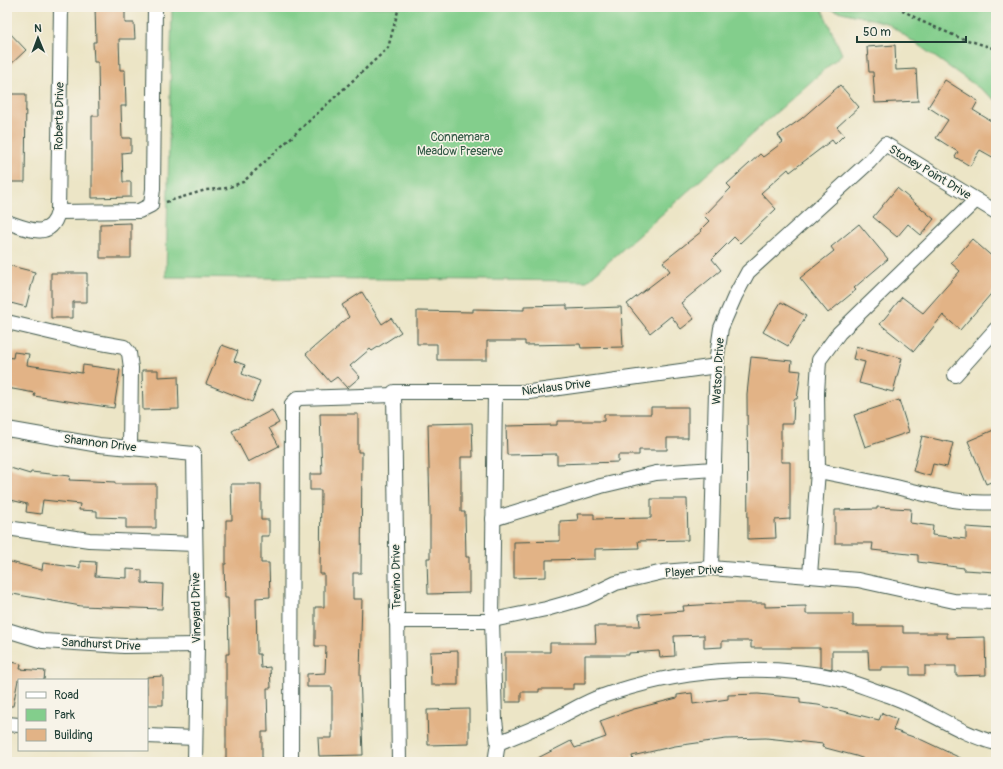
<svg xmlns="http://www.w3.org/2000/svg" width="1003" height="769" font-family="Pangolin,sans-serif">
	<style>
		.green { fill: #83ce8c; stroke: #518660 }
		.building { fill: #e2b386 }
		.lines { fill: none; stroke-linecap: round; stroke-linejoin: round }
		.minor-casing { stroke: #3e564a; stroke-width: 16 }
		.path { stroke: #3e564a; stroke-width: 2.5; stroke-dasharray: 3 3; stroke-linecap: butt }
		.minor { stroke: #fff; stroke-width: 14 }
		.labels { text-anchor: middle; stroke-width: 3; stroke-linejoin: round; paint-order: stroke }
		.street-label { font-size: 12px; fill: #1f3d34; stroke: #f7f3e8 }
		.park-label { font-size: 12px; fill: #335a46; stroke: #f7f3e8 }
	</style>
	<rect width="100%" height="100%" fill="#f7f3e8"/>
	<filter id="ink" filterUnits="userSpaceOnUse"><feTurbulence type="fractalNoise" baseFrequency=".025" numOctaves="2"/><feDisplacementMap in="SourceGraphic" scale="8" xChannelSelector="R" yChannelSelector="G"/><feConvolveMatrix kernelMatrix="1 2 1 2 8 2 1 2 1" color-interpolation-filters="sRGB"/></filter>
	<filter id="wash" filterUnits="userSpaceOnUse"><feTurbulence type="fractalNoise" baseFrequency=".012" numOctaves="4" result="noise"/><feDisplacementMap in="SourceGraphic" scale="16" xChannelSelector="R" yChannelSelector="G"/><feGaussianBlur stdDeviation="0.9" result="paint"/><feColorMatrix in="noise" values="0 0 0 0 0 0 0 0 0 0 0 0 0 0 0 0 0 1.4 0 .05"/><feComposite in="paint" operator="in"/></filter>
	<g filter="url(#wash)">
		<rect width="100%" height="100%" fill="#ece5c6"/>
		<!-- green -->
		<path class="green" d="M172,7h824v93l-109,-77 -66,-16 21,47 -255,227 -421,-4z"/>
		<g id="blocks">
			<!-- building -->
			<g class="building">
				<path d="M95,7h30v16h9l1,16h-16l1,31h5l1,36h-5l1,32h9v14l-9,1 1,29h8v15l-39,1v-82h7l-1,-54h-4l-1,-20h3z"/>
				<path d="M7,30l19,20 -19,18z"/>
				<path d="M895,45l1,25 20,-1 2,32 -43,2 -2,-31h-4l-2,-25z"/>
				<path d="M945,80l33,21 -5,9 23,14v35l-16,-9 -10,16 -15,-9 3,-5 -22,-14 12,-18 -20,-13z"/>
				<path d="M840,85l19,22 -22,20 7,8 -9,9 -3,-4 -42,32 -2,-3 -27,24 15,16 -36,34 -6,-6 -22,22 9,11 -40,33 13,16 -13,10 -10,-13 -21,17 -23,-29 43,-33 -7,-9 39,-31 -2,-1 9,-9 -5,-5 27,-28 -4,-4 33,-30 3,3 20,-15 -5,-7 23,-16z"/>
				<path d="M7,94h19l-1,88h-18z"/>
				<path d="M897,188l37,31 -13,16 -13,-11 -11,13 -24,-20z"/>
				<path d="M131,223v35h-31v-34z"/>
				<path d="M859,224l29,35 -34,29 2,2 -28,23 -28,-35 34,-27 -3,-4z"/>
				<path d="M972,239l24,21v28l-36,42 -17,-15 -29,36 -34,-27 22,-27 21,16 37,-42 -9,-8z"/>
				<path d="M7,265l28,7 -9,35 -19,-5z"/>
				<path d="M51,273h36v29h-14v16h-22z"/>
				<path d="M362,292l20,32 9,-6 10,14 -29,19 -2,-2 -20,17 10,11 -13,11 -10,-11 -7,5 -24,-28 43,-37 -7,-12z"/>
				<path d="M781,302l25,14 -18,30 -25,-14z"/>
				<path d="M567,305v4l54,-2 2,40 -42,1 -1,-4 -55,1v-4h-38v19h-50v-16h-20v-33l56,1v-3l51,1v-4z"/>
				<path d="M222,345l16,6 -4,10 11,4 -3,9 18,7 -8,21 -46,-18z"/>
				<path d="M855,346l47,12 -9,34 -34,-9 6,-21 -12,-3 3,-12z"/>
				<path d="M14,352l15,2 -2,11 55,8 1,-8 37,5 -6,38 -80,-12 1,-3 -28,-5v-31l6,1z"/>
				<path d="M751,357l41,4 -1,9 10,1 -4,28h-3l-1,25h-12v38h9v57l-15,1 1,18 -28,1 -1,-145z"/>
				<path d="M142,370h16v7l20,-1 1,33 -36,1z"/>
				<path d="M899,400l10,32 -44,15 -11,-32z"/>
				<path d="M651,407h37v31h-21v12h-28v5h-21v7l-61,2v-10l-50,1 -1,-29 51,-1v-4h47v-7h47z"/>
				<path d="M272,410l7,13 -10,5 10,18 -31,16 -16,-31z"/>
				<path d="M320,414h38v38h4l-1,121h-8v26h9l-2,74 3,82 -44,1 -1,-18h14v-51h-25v-13l18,-1 1,-27h-11v-39h9v-33h-4l1,-84h-11v-16h12z"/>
				<path d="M472,423l1,34h-12v55h4l1,45h3v36l-41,1 -1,-36h3v-45l-2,-89z"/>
				<path d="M996,429v51l-10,4 -18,-43z"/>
				<path d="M922,436l31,7 -6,24 -14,-3 -3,12 -17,-5z"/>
				<path d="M7,467l23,7 1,-2 39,4 -1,4 46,2v2h41v44h-30v-10l-29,-1v-6l-18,-1 1,-6 -37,-4 -2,14 -15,-2 1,-8 -20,-5z"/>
				<path d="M231,484h30v36h8v16h-8v27h8l1,34 -14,1 1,56h3l1,14 9,-1 1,21h-4l1,44h-6v30h-36v-108h3l-1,-56h-3l-1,-34h2v-44h6z"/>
				<path d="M651,499h36l1,41 -50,1 1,7 -44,1v10l-49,1v17l-32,1v-36l46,-1v-20l18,-1 -1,-6h17v5l57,-1z"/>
				<path d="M877,507l34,2 -1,14 23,3 -1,9 34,4v-12l30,2v43l-32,-2v-2l-46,-6v-7l-46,-5 1,-7h-38v-33l42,-1z"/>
				<path d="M7,561l35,9 1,-7 37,5v-7l16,1 -1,14 32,2v-9l15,1v13l21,1 -1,25 -81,-3 -74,-13z"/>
				<path d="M733,603h32v4l41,-1v8h47v12h50v7h44v5l38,-1 1,38 -30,1v-10h-31v9h-15v-8h-29v3h-12l-1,-19h-36v18l-12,-2v-19h-69v-7h-29v6l-18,1v-13l-30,1 1,20 -15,1 -1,-6 -30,2v2h-44v29h-12v5h-34v3h-18v10h-16v-50h45v-9h46l-1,-17h45l-1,-12 45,-3 -1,-5z"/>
				<path d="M458,651v34h-27l-1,-33z"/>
				<path d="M7,661l14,3 -1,5 25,2 -1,9h-26l-5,26h-6z"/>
				<path d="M163,676v29h-16v-28z"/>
				<path d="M692,693l1,11 35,-5v-4l30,-1 42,4v5l18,2 61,15 3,-7 15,6 -4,11 29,10 47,22h-96l-17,-6 -34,-9 1,-3 -57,-6 -40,1 -51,7 -43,10 1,4 -7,2h-96l41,-21 4,7 31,-11 -6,-16 34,-12 43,-11v-3z"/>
				<path d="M469,709v35l-41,1 -1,-35z"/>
			</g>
		</g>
	</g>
	<g filter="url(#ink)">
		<use href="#blocks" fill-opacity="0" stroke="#3e564a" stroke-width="1"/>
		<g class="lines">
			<!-- minor casing -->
			<g class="minor-casing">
				<g id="minor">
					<path d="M58,212l81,-1 12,-6 2,-16 2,-182"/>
					<path d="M7,222c20,7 44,19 51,-10l3,-205"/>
					<path d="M7,322l72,17 45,8 5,6 2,15 -1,80"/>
					<path d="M955,375l41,-46"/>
					<path d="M495,393l-3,227 3,100 3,23"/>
					<path d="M7,429l92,16 95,9 3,191 -2,117"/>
					<path d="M818,471c26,5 52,10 78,16 34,8 65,18 100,15"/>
					<path d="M493,519l108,-33 55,-13 58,-4"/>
					<path d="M7,528l82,12 106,4"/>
					<path d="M711,568l6,-212 4,-28 14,-32 13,-24 121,-110 16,-18 111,68"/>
					<path d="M810,575l8,-104 -1,-78 2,-33 20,-27 137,-133"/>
					<path d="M396,621h92l58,-12 39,-11 31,-15 47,-11 48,-4 147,12 96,21 42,1"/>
					<path d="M7,630l36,11 81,5 73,-1"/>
					<path d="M7,724l12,1"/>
					<path d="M147,736l48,2"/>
					<path d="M291,762l1,-358 6,-6 96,-3"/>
					<path d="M399,762l-5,-370h136l187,-26"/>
					<path d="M495,762l3,-19c17,-7 34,-14 51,-21 18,-8 35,-20 54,-26 73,-26 157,-34 233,-18 17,4 33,11 49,16 39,12 71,39 111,49"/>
				</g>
			</g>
			<!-- path -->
			<g class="path">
				<path d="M897,7l26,15 35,15 38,12"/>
				<path d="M166,202l40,-12 21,-2 16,-6 145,-134 11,-41"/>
			</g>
			<!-- minor -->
			<use href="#minor" class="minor"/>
		</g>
	</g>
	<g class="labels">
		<!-- street labels -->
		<g class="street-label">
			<text transform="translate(59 116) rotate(-89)" y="4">Roberta Drive</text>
			<text transform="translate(930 172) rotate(31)" y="4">Stoney Point Drive</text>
			<text transform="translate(718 371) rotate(-87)" y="4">Watson Drive</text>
			<text transform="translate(556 387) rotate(-7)" y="4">Nicklaus Drive</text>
			<text transform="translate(100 443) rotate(7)" y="4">Shannon Drive</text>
			<text transform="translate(694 571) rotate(-4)" y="4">Player Drive</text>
			<text transform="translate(396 577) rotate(-91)" y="4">Trevino Drive</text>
			<text transform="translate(196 608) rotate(-91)" y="4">Vineyard Drive</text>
			<text transform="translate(101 644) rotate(3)" y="4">Sandhurst Drive</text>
		</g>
		<!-- park labels -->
		<g class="park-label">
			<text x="460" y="141">Connemara<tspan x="460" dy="14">Meadow Preserve</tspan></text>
		</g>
	</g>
	<!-- margin -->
	<rect width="1003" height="769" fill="none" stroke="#f7f3e8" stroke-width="24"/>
	<!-- legend -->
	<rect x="18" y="679" width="130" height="72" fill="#f7f3e8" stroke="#a1aaa0"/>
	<rect x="26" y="692" width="20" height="6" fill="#ffffff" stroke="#a1aaa0"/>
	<text x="54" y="699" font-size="12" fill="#1f3d34">Road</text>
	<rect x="26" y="709" width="20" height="12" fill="#83ce8c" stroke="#a1aaa0"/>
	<text x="54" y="719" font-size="12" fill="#1f3d34">Park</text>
	<rect x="26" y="729" width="20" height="12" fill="#e2b386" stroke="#a1aaa0"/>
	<text x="54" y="739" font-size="12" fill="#1f3d34">Building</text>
	<!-- north arrow -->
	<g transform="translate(38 38) rotate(359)" stroke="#f7f3e8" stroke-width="3" paint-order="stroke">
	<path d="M0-3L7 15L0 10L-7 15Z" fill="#1f3d34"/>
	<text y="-6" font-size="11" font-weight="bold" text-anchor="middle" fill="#1f3d34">N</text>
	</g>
	<!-- scale -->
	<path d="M857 36v6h109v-6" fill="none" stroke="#1f3d34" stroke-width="2"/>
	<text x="863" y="36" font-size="12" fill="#1f3d34" stroke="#f7f3e8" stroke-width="3" paint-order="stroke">50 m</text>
</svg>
